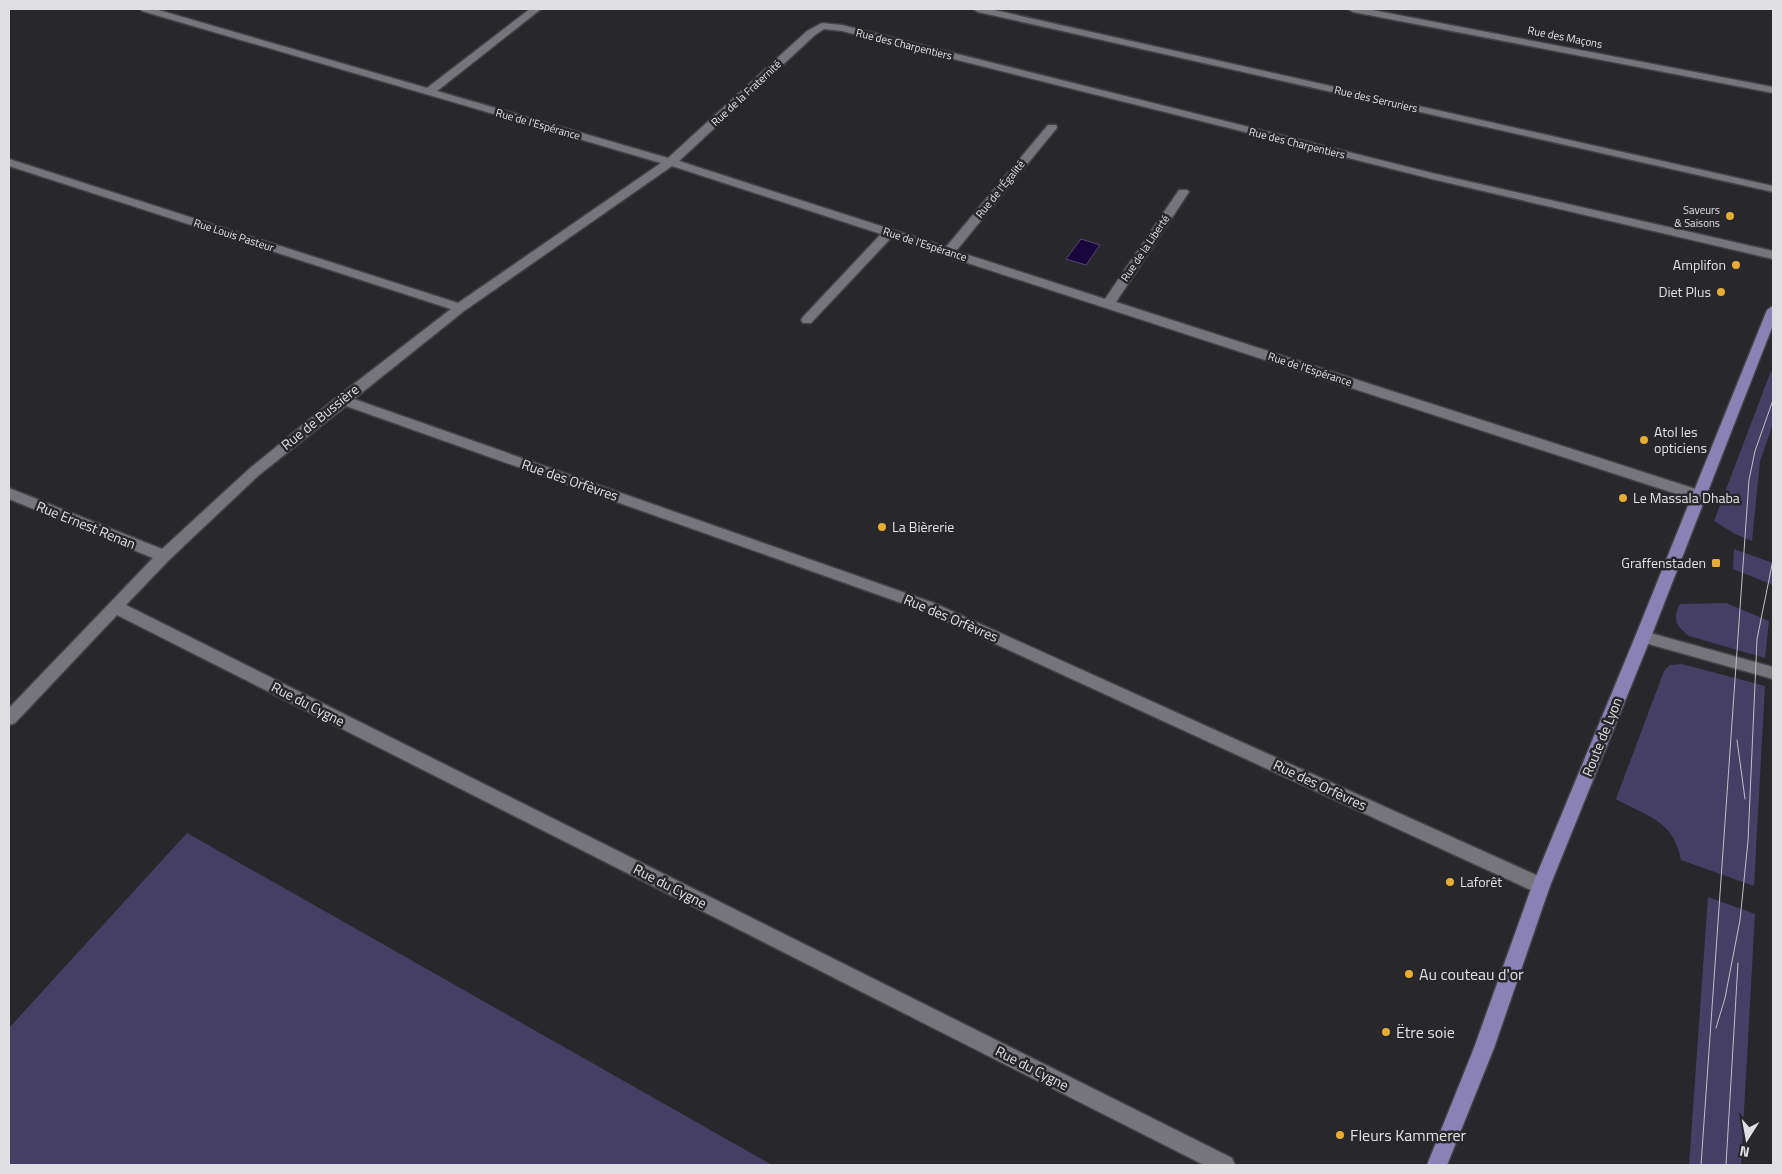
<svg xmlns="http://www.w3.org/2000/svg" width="1782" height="1174" font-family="'Titillium Web',sans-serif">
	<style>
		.green { fill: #453f66 }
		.water { fill: #18063c; stroke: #54476e }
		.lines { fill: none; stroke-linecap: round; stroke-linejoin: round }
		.minor-casing { stroke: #434246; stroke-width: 3 }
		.major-casing { stroke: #434246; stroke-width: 3 }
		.minor { fill: #76757c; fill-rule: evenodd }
		.major { fill: #8a81b4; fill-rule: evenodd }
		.tram { stroke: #c1c0c4; stroke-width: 1 }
		.poi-dot { fill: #e7ac36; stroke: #28272c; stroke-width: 2 }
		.labels { text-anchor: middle; stroke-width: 5; stroke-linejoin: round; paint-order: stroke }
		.far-street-label { font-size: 11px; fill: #e0e0e3; stroke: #28272c }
		.far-poi-label { font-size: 11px; fill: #e0e0e3; stroke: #28272c; text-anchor: end }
		.poi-label { font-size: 14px; fill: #e0e0e3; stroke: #28272c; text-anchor: start }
		.street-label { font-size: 14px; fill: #e0e0e3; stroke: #28272c }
		.near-poi-label { font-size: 16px; fill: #e0e0e3; stroke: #28272c; text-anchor: start }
	</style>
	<rect width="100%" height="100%" fill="#28272c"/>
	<!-- green -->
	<g class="green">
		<path d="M1771,371l2,1v52l-13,37 -8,80 -17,-7 -21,-13z"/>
		<path d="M1734,549l39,14v22l-40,-16z"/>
		<path d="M1726,603l43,18 -4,37 -76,-22c-13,-10 -17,-17 -9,-32z"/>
		<path d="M1682,664l83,22 -11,200 -73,-26c-8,-41 -34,-43 -65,-61l48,-128 6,-6z"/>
		<path d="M187,833l585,332h-763v-137z"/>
		<path d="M1708,897l47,17 -14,251h-52z"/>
	</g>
	<!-- water -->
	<path class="water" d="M1081,239l19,6 -14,20 -20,-6z"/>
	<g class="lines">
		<!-- minor casing -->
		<g class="minor-casing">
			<g id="minor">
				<path d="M140,9h15l272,79 103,-79h11l-104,82 231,67 139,-127 15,-8 20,2 594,149 337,77v8l-337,-79 -594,-149 -18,-2 -9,6 -136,126 267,86 102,-122h8l1,2 -1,2 -100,122 149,48 74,-109h8l2,2 -73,110 589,190 2,4 -2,4h-10l-804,-262 -80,85h-8l-2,-3 2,-3 78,-83 -209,-68 -208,145 -110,88 580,204 613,277 3,6 -3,6 -6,2 -6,-2 -611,-281 -578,-205 -87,69 -90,85 -43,45 1106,553 3,7h-31l-1087,-550 -102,108 -6,2v-17l144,-150 -144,-59v-11l153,61 87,-80 88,-72 114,-88 -442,-143v-7l449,144 203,-140 -519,-152z"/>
				<path d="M973,9h17l783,177v6l-795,-180z"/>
				<path d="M1348,9h19l406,78v6l-420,-81z"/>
				<path d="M1643,631l130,36v12l-135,-38 -3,-4 3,-4z"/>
			</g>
		</g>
		<!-- major casing -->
		<g class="major-casing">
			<path id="major" d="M1773,306v19l-122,312 -101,249 -56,162 -47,117h-20l47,-117 58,-162 103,-249 132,-327z"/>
		</g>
		<!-- minor -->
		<use href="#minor" class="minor"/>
		<!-- major -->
		<use href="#major" class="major"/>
		<!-- tram -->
		<g class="tram">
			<path d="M1737,740l8,59"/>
			<path d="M1716,1028l9,-30 15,-78 8,-79 9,-202 16,-79"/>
			<path d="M1701,1165l48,-685 6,-29 18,-51"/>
			<path d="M1726,1165l12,-202"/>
		</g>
	</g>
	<!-- markers -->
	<g class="poi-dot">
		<circle cx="1730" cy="216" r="5"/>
		<circle cx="1736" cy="265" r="5"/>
		<circle cx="1721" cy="292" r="5"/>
		<circle cx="1644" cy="440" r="5"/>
		<circle cx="1623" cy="498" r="5"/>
		<circle cx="882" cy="527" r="5"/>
		<rect x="1711" y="558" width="10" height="10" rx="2.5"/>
		<circle cx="1450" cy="882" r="5"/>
		<circle cx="1409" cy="974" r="5"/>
		<circle cx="1386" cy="1032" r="5"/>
		<circle cx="1340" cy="1135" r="5"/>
	</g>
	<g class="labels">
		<!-- far-street labels -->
		<g class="far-street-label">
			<text transform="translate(1565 37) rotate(11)" y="4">Rue des Maçons</text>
			<text transform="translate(904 44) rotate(14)" y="4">Rue des Charpentiers</text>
			<text transform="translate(746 93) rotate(-43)" y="4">Rue de la Fraternité</text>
			<text transform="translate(1376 99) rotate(13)" y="4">Rue des Serruriers</text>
			<text transform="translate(538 124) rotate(16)" y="4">Rue de l'Espérance</text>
			<text transform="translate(1297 143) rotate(14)" y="4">Rue des Charpentiers</text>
			<text transform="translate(1000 189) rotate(-51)" y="4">Rue de l'Égalité</text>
			<text transform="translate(234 235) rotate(18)" y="4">Rue Louis Pasteur</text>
			<text transform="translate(925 244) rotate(18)" y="4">Rue de l'Espérance</text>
			<text transform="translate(1145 248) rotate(-56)" y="4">Rue de la Liberté</text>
			<text transform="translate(1310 369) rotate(18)" y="4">Rue de l'Espérance</text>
		</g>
		<!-- far-poi labels -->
		<g class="far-poi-label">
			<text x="1720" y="214">Saveurs<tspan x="1720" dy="13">&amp; Saisons</tspan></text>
		</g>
		<!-- poi labels -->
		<g class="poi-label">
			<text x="1726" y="270" text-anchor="end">Amplifon</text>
			<text x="1711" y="297" text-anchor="end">Diet Plus</text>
			<text x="1654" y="437">Atol les<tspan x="1654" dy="16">opticiens</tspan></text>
			<text x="1633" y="503">Le Massala Dhaba</text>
			<text x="892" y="532">La Bièrerie</text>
			<text x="1706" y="568" text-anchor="end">Graffenstaden</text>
			<text x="1460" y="887">Laforêt</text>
		</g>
		<!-- street labels -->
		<g class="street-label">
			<text transform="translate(320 417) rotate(-39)" y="5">Rue de Bussière</text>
			<text transform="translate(570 480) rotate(19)" y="5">Rue des Orfèvres</text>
			<text transform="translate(86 525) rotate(22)" y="5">Rue Ernest Renan</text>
			<text transform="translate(951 618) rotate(23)" y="5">Rue des Orfèvres</text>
			<text transform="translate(308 704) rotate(27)" y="5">Rue du Cygne</text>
			<text transform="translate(1602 737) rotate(-68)" y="5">Route de Lyon</text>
			<text transform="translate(1320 785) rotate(25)" y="5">Rue des Orfèvres</text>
			<text transform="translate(670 886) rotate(27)" y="5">Rue du Cygne</text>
			<text transform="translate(1032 1068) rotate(27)" y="5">Rue du Cygne</text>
		</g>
		<!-- near-poi labels -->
		<g class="near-poi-label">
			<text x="1419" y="980">Au couteau d'or</text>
			<text x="1396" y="1038">Ëtre soie</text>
			<text x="1350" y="1141">Fleurs Kammerer</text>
		</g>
	</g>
	<!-- border -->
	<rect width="1782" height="1174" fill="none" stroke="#e0e0e3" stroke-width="20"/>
	<!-- north arrow -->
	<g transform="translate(1747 1139) rotate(191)" stroke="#28272c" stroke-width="4" paint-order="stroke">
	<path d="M0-4L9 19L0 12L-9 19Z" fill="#e0e0e3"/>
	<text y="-8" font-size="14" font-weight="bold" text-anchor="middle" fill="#e0e0e3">N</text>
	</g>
</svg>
